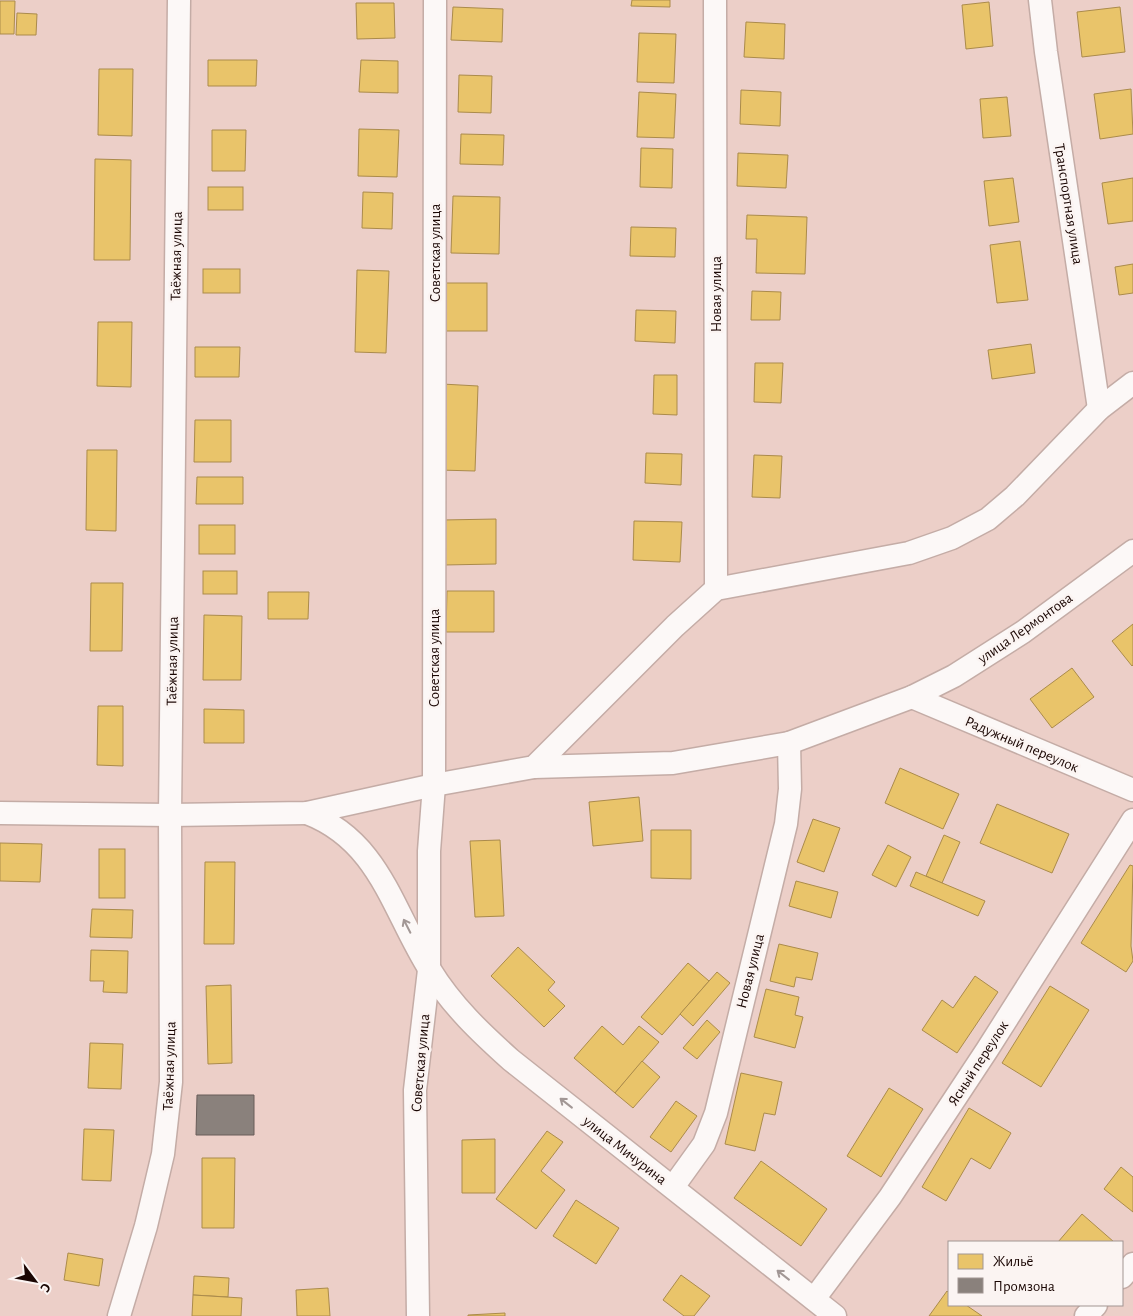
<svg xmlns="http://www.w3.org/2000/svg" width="1133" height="1316" font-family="'Alegreya Sans',sans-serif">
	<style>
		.homes { fill: #e9c46a; stroke: #ab8b4b }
		.industry { fill: #8a817c; stroke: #685c58 }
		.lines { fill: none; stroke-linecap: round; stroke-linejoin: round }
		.minor-casing { stroke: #c4aca6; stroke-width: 25 }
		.minor { stroke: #fcf8f7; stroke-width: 22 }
		.oneway { stroke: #a29795 }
		.labels { text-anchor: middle; stroke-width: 5; stroke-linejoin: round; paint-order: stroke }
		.street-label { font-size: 15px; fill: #1a0603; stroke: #fbf4f2 }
	</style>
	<rect width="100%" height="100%" fill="#eccfc8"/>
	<!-- homes -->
	<g class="homes">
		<path d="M632,0h38v7l-39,-1z"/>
		<path d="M0,1h15l-1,33h-14z"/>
		<path d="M989,2l4,44 -27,3 -4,-44z"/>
		<path d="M356,3h38l1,35 -38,1z"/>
		<path d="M453,7l50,2 -1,33 -51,-2z"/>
		<path d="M1120,7l5,45 -43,5 -5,-45z"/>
		<path d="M17,13l20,1 -1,21h-20z"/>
		<path d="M746,22l39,2 -1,35 -40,-2z"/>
		<path d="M639,33l37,1 -2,49 -37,-1z"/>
		<path d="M208,60h49l-1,26h-48z"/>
		<path d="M361,60l37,1v32l-39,-1z"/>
		<path d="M99,69h34l-1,67 -34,-1z"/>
		<path d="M459,75l33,1 -1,37 -33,-1z"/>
		<path d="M1131,89l2,45 -33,5 -6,-45z"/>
		<path d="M741,90l40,2 -1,34 -40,-2z"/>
		<path d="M639,92l37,2 -2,44 -37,-1z"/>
		<path d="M1007,97l4,39 -28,2 -3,-39z"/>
		<path d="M359,129l40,1 -2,47 -39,-1z"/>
		<path d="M212,130h34l-1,41h-33z"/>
		<path d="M461,134l43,1 -1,30 -43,-1z"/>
		<path d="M641,148l32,1 -1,39 -32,-1z"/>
		<path d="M738,153l50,2 -2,33 -49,-2z"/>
		<path d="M95,159l36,1 -1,100h-36z"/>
		<path d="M1013,178l6,44 -30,4 -5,-45z"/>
		<path d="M1133,178v43l-25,3 -6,-41z"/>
		<rect x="208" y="187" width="35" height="23"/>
		<path d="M363,192l30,1 -1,36 -30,-1z"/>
		<path d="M453,196l47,1 -1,57 -48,-1z"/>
		<path d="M747,215l60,2 -2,57 -49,-1 1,-34h-11z"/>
		<path d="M631,227l45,1 -1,29 -45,-1z"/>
		<path d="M1020,241l8,59 -31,3 -7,-58z"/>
		<path d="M1133,264v29l-14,2 -4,-28z"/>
		<rect x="203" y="269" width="37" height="24"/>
		<path d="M357,270l32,1 -3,82 -31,-1z"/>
		<rect x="446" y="283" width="41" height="48"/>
		<path d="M752,291l29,1 -1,28h-29z"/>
		<path d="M636,310l40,1 -1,32 -40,-2z"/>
		<path d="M98,322h34l-1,65 -34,-1z"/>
		<path d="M1031,344l4,29 -43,6 -4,-29z"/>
		<path d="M195,347h45l-1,30h-44z"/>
		<path d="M755,363h28l-2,40 -27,-1z"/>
		<path d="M654,375h23v40l-24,-1z"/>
		<path d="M442,384l36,2 -3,85 -36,-1z"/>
		<path d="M195,420h36v42h-37z"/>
		<path d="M87,450h30l-1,81 -30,-1z"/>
		<path d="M646,453l36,1 -1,31 -36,-2z"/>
		<path d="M754,455l28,1 -2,42 -28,-1z"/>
		<path d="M197,477h46v27h-47z"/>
		<path d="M496,519v45l-52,1 -1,-45z"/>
		<path d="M634,521l48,1 -2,40 -47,-2z"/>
		<rect x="199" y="525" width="36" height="29"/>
		<rect x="203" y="571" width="34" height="23"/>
		<path d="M91,583h32l-1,68h-32z"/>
		<path d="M447,591h47v41h-48z"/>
		<path d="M268,592h41l-1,27h-40z"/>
		<path d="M204,615l38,1 -1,64h-38z"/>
		<path d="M1133,624v41l-1,1 -20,-25z"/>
		<path d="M1072,668l22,29 -42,31 -22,-29z"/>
		<path d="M98,706h25v60l-26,-1z"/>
		<path d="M204,709l40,1v33h-40z"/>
		<path d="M900,768l59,26 -16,35 -58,-26z"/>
		<path d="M639,797l4,44 -50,5 -4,-44z"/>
		<path d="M997,804l72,30 -17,39 -72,-30z"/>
		<path d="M813,819l27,9 -16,44 -27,-10z"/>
		<path d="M651,830h40v49l-40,-1z"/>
		<path d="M944,835l16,7 -18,41 -16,-7z"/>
		<path d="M500,840l4,76 -29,1 -5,-76z"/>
		<path d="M0,843l42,1 -2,38 -40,-1z"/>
		<path d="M888,845l23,12 -15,30 -24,-12z"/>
		<rect x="99" y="849" width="26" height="49"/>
		<path d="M205,862h30l-1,82h-30z"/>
		<path d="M1130,865l3,1 -2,80 2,15 -7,11 -45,-29z"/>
		<path d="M916,872l69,29 -7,15 -68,-30z"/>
		<path d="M796,881l42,11 -7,26 -42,-12z"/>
		<path d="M92,909l41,1 -1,28 -42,-1z"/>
		<path d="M779,944l39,9 -6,27 -16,-3 -2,10 -24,-6z"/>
		<path d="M518,947l37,35 -7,8 17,16 -21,21 -53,-51z"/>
		<path d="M91,950l37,1 -1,42 -24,-1 1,-11h-14z"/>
		<path d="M688,963l21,18 -47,54 -21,-18z"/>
		<path d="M717,972l13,11 -37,43 -13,-12z"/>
		<path d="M975,976l23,16 -41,61 -35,-23 20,-30 11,8z"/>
		<path d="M231,985l1,78 -24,1 -2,-78z"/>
		<path d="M1050,986l39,24 -48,77 -39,-24z"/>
		<path d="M766,989l33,8 -4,18 8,2 -8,31 -41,-11z"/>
		<path d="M707,1020l13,12 -23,27 -14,-11z"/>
		<path d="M602,1026l21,19 16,-19 20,16 -44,51 -41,-35z"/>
		<path d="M90,1043l33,1 -2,45 -33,-1z"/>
		<path d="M642,1061l18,16 -27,31 -18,-15z"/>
		<path d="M741,1073l41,9 -7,33 -11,-2 -9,38 -30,-7z"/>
		<path d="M889,1088l34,21 -42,68 -34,-21z"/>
		<path d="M676,1101l21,15 -26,36 -21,-15z"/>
		<path d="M969,1108l42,25 -21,36 -19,-11 -25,43 -24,-14z"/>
		<path d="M84,1129l30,1 -3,51 -29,-1z"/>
		<path d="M547,1131l16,11 -22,29 24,19 -29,39 -40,-30z"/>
		<path d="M495,1139v54h-33v-53z"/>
		<path d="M202,1158h33l-1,70h-32z"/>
		<path d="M761,1161l66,48 -26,37 -67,-48z"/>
		<path d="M1121,1167l12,10v35l-29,-23z"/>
		<path d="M576,1200l43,28 -23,36 -43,-28z"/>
		<path d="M1082,1214l32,28h-56z"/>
		<path d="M68,1253l35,6 -4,27 -35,-6z"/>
		<path d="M681,1275l29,21 -16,20h-10l-21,-16z"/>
		<path d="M194,1276l35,2 -1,19 -35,-2z"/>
		<path d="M328,1288l2,28h-33l-1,-26z"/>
		<path d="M947,1291l2,2v12h17l16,11h-53z"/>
		<path d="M193,1295l49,3 -1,18h-49z"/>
		<path d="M505,1313v3h-37v-1z"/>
	</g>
	<!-- industry -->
	<path class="industry" d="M197,1095h57v40h-58z"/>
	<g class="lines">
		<!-- minor casing -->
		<g class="minor-casing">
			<g id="minor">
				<path d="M715,0l1,589"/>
				<path d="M1040,0l6,52 53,357"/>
				<path d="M912,697l221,93"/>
				<path d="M534,767l139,-4 116,-20 123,-46 42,-21 69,-44 110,-81"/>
				<path d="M0,813l170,2 137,-2 127,-28 100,-18 141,-141 41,-37 193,-36 43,-15 36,-19 27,-23 84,-87 34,-26"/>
				<path d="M307,813c73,28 85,97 123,157 22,36 51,63 81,90l324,256"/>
				<path d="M673,1187l31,-43 12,-31 70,-289 4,-35 -1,-46"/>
				<path d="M1122,1277l11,-13"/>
				<path d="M814,1299l76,-102 97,-147 146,-230"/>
				<path d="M119,1316l27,-90 17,-72 8,-72 -1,-267 9,-815"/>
				<path d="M418,1316l-3,-226 14,-120v-119l5,-66 1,-785"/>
				<path d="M1086,1316l10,-11"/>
			</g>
		</g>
		<!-- minor -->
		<use href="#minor" class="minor"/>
	</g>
	<!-- one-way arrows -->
	<defs><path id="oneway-shaft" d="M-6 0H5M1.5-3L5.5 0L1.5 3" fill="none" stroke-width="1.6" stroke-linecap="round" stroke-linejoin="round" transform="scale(1.25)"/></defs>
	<g class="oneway">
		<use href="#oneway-shaft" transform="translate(407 926) rotate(-117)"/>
		<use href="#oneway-shaft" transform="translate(566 1103) rotate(-142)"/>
		<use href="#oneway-shaft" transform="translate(783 1275) rotate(-142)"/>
	</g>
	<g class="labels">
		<!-- street labels -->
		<g class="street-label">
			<text transform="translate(1069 204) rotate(81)" y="5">Транспортная улица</text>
			<text transform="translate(435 253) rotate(-90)" y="5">Советская улица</text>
			<text transform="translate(176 256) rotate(-89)" y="5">Таёжная улица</text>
			<text transform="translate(716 294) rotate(-90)" y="5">Новая улица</text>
			<text transform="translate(1025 628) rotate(-35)" y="5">улица Лермонтова</text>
			<text transform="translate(434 658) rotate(-90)" y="5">Советская улица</text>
			<text transform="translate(172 661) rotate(-89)" y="5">Таёжная улица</text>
			<text transform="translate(1022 744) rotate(23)" y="5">Радужный переулок</text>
			<text transform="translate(750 971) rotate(-76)" y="5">Новая улица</text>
			<text transform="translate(420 1063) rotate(-85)" y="5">Советская улица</text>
			<text transform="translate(978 1063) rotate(-57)" y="5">Ясный переулок</text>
			<text transform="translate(169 1066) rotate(-88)" y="5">Таёжная улица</text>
			<text transform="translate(625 1150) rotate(38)" y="5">улица Мичурина</text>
		</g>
	</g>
	<!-- legend -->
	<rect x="948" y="1241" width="175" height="65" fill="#fbf4f2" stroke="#a19592"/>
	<rect x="958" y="1254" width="25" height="15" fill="#e9c46a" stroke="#a19592"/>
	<text x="993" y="1266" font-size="15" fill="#1a0603">Жильё</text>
	<rect x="958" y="1278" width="25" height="15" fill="#8a817c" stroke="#a19592"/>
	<text x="993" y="1291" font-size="15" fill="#1a0603">Промзона</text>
	<!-- north arrow -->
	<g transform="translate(35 1281) rotate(122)" stroke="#fbf4f2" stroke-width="4" paint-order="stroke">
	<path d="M0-4L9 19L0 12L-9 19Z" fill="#1a0603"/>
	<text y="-8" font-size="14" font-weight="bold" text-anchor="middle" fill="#1a0603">С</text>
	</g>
</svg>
